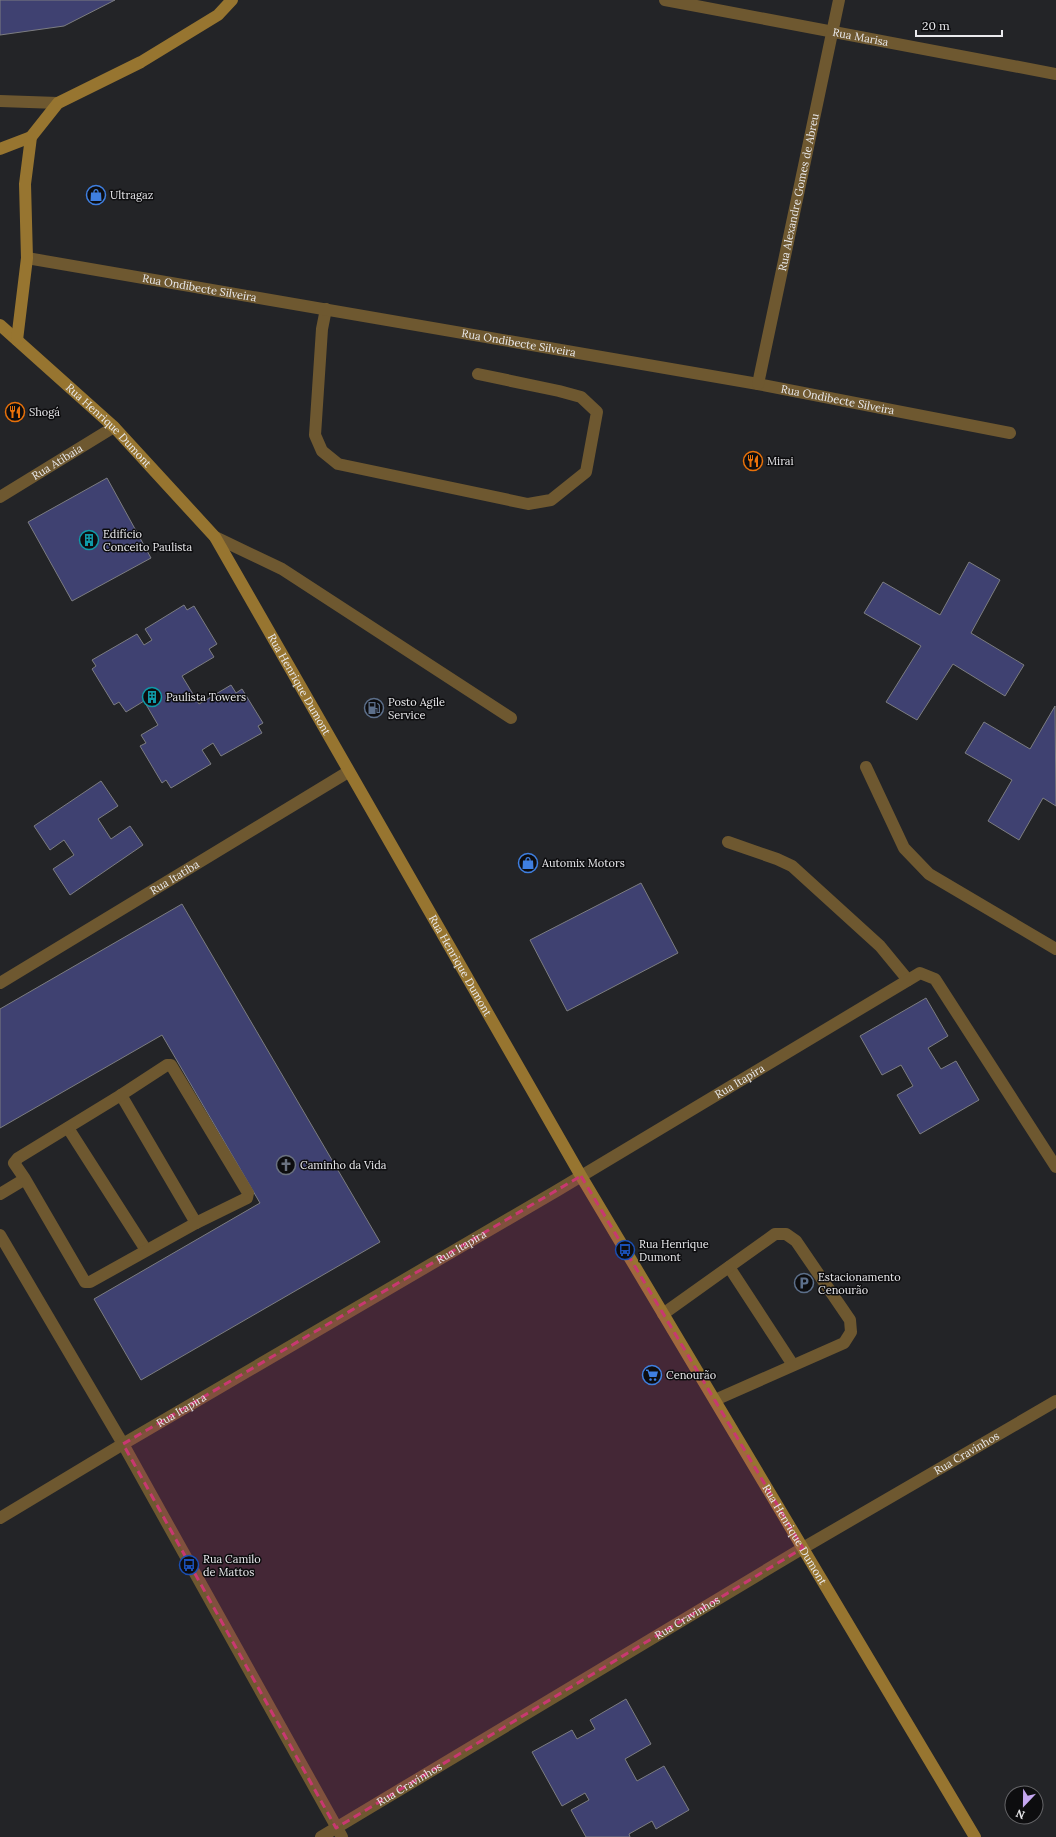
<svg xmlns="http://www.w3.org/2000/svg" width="1056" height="1837" font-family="Lora,serif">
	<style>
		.building { fill: #3f4171; stroke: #7c7d81 }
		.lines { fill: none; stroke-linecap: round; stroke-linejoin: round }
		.lane { stroke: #6e5830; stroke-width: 12 }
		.street { stroke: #6e5830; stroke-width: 12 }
		.secondary { stroke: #977530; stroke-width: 12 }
		.marked { fill: #c83871; fill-opacity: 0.2; stroke: #c83871; stroke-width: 3; stroke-dasharray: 8 5; stroke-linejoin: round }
		.labels { text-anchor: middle; stroke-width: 3; stroke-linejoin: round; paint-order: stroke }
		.street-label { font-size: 11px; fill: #eaeaed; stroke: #0d0d0f }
		.poi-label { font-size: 11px; fill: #eaeaed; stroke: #0d0d0f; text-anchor: start }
	</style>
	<rect width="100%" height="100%" fill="#232427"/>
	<!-- building -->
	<g class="building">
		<path d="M0,0h115l-51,26 -64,9z"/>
		<path d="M107,478l44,80 -79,43 -44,-79z"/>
		<path d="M969,562l31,18 -29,53 53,32 -19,31 -52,-32 -36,56 -31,-18 35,-56 -57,-33 19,-31 57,33z"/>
		<path d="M184,605l3,5 7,-4 23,38 -8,5 5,8 -32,19 17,28 32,-19 5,8 6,-4 21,34 -5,3 4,7 -41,23 -8,-13 -11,7 9,14 -40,24 -5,-8 -4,3 -22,-37 6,-3 -5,-8 17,-10 -14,-24 -18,11 -7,-10 -5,3 -22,-36 4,-3 -4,-6 45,-26 7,11 8,-5 -7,-11z"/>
		<path d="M1055,706l1,100 -13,-8 -24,42 -31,-19 24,-41 -47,-27 19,-31 46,27z"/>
		<path d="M101,781l17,25 -20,13 13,20 19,-13 13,19 -73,50 -17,-26 21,-14 -10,-15 -14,10 -16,-24z"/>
		<path d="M641,883l37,70 -111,58 -37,-71z"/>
		<path d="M182,904l198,338 -239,138 -47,-81 166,-96 -98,-168 -162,93v-119z"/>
		<path d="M926,998l22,38 -20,12 13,21 15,-8 23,39 -59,34 -23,-39 16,-9 -12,-21 -19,10 -22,-39z"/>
		<path d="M626,1699l25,45 -26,15 12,22 27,-15 25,44 -33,19 -4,-8 -23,13 1,3h-44l-15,-27 18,-10 -4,-7 -23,13 -30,-54 40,-22 5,9 18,-10 -5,-9z"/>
	</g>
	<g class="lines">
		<!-- lane -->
		<g class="lane">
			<path d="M0,101l58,2"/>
			<path d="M326,309l-4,20 -7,106 7,16 16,13 190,40 23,-4 35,-28 11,-60 -16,-15 -22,-6 -81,-17"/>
			<path d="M215,537l67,32 229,149"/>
			<path d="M728,842l49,17 15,7 88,80 28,34"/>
			<path d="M121,1095l75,128"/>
			<path d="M68,1128l78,122"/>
			<path d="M0,1194l25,-15 -11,-16 4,-5 103,-63 46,-30h4l77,128 -1,5 -51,25 -106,59h-5l-60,-103"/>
			<path d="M729,1267l64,98"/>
			<path d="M663,1314l112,-80h11l10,7 54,79 1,12 -7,11 -129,57"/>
		</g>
		<!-- street -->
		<g class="street">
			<path id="s1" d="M665,0l391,74"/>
			<path id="s2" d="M27,258l731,126 252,49"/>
			<path id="s3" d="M758,384l81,-384"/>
			<path id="s4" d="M0,497l114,-70"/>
			<path d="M866,767l38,81 25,26 127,75"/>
			<path id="s5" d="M0,983l348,-211"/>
			<path d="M0,1235l123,209 219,393"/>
			<path id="s6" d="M0,1518l123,-74 435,-254 362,-217 15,6 121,188"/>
			<path id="s7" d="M321,1837l482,-289 253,-147"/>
		</g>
		<!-- secondary -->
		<g class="secondary">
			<path d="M0,149l31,-12"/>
			<path id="s8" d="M0,325l114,102 101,110 366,639 394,661"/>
			<path d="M17,340l10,-82 -2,-74 6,-47 27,-34 83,-41 77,-47 14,-15"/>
		</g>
	</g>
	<!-- marked area -->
	<path class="marked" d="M581,1176l222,372 -467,280 -213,-384z"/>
	<!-- icons -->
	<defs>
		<g id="shop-ring" transform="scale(1)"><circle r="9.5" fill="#0d0d0f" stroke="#3f7fe0" stroke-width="1.5"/><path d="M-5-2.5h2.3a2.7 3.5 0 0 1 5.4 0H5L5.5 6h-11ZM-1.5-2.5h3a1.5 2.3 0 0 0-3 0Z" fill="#3f7fe0"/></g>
		<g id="restaurant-ring" transform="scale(1)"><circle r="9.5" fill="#0d0d0f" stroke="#e8710a" stroke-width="1.5"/><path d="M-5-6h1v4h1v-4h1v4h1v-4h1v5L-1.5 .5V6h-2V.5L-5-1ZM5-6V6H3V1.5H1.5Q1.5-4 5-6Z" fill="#e8710a"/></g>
		<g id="building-ring" transform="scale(1)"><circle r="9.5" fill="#0d0d0f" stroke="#0f9aa8" stroke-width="1.5"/><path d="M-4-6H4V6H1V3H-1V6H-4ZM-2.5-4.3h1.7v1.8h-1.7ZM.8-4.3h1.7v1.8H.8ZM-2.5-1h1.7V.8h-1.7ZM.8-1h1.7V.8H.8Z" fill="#0f9aa8"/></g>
		<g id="fuel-ring" transform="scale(1)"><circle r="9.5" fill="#0d0d0f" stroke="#5c6f8a" stroke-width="1.5"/><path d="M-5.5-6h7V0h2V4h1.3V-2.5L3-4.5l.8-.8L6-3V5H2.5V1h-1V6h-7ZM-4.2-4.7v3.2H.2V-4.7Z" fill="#5c6f8a"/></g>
		<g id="church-ring" transform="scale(1)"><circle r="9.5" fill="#0d0d0f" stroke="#6b7280" stroke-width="1.5"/><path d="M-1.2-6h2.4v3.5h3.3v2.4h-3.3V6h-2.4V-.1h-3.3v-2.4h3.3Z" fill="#6b7280"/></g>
		<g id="bus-ring" transform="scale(1)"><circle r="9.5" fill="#0d0d0f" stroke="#1a4fb4" stroke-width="1.5"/><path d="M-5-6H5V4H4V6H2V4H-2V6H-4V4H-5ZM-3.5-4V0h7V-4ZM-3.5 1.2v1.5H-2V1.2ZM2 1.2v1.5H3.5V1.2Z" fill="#1a4fb4"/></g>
		<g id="parking-ring" transform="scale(1)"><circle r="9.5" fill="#0d0d0f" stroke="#5c6f8a" stroke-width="1.5"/><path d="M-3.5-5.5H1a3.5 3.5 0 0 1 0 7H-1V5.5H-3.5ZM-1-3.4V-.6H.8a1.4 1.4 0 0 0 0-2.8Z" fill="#5c6f8a"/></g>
		<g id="supermarket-ring" transform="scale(1)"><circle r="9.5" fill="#0d0d0f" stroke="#3f7fe0" stroke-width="1.5"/><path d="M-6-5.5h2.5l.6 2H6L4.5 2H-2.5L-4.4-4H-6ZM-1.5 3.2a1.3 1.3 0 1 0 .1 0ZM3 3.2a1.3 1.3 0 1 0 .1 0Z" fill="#3f7fe0"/></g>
	</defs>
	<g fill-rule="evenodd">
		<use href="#shop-ring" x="96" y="195"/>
		<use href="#restaurant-ring" x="15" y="412"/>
		<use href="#restaurant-ring" x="753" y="461"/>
		<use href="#building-ring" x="89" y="540"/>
		<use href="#building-ring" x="152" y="697"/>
		<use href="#fuel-ring" x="374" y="708"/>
		<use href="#shop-ring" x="528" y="863"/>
		<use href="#church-ring" x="286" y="1165"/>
		<use href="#bus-ring" x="625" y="1250"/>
		<use href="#parking-ring" x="804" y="1283"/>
		<use href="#supermarket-ring" x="652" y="1375"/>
		<use href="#bus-ring" x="189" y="1565"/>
	</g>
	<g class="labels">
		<!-- street labels -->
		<g class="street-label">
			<text dy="4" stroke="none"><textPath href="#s1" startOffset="199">Rua Marisa</textPath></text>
			<text dy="4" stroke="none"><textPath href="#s3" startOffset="196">Rua Alexandre Gomes de Abreu</textPath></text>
			<text dy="4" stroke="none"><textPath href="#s2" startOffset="175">Rua Ondibecte Silveira</textPath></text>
			<text dy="4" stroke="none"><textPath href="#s2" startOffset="499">Rua Ondibecte Silveira</textPath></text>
			<text dy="4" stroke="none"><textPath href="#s2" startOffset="823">Rua Ondibecte Silveira</textPath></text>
			<text dy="4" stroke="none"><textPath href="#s8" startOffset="148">Rua Henrique Dumont</textPath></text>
			<text dy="4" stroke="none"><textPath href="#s4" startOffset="67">Rua Atibaia</textPath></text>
			<text dy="4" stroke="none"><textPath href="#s8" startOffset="472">Rua Henrique Dumont</textPath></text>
			<text dy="4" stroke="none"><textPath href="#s5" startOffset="204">Rua Itatiba</textPath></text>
			<text dy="4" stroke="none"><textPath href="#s8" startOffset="796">Rua Henrique Dumont</textPath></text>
			<text dy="4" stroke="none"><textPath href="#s6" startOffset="859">Rua Itapira</textPath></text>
			<text dy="4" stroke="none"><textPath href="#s6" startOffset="535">Rua Itapira</textPath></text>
			<text dy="4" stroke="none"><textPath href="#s6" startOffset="211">Rua Itapira</textPath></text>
			<text dy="4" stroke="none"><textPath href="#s7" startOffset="751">Rua Cravinhos</textPath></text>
			<text dy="4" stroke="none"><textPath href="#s8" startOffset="1456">Rua Henrique Dumont</textPath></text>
			<text dy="4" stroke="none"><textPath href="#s7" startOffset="427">Rua Cravinhos</textPath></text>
			<text dy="4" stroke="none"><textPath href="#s7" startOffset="103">Rua Cravinhos</textPath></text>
		</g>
		<!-- poi labels -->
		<g class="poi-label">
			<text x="110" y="199">Ultragaz</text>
			<text x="29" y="416">Shogá</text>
			<text x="767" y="465">Mirai</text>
			<text x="103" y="538">Edifício<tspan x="103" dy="13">Conceito Paulista</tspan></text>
			<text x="166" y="701">Paulista Towers</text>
			<text x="388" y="706">Posto Agile<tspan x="388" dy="13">Service</tspan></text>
			<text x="542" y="867">Automix Motors</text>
			<text x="300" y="1169">Caminho da Vida</text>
			<text x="639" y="1248">Rua Henrique<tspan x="639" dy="13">Dumont</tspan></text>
			<text x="818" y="1281">Estacionamento<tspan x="818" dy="13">Cenourão</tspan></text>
			<text x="666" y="1379">Cenourão</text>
			<text x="203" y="1563">Rua Camilo<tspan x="203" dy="13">de Mattos</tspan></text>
		</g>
	</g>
	<!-- north arrow -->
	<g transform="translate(1024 1805) rotate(202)"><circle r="19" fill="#0d0d0f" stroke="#656568"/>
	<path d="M0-3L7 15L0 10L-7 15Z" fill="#c5a7f1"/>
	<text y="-6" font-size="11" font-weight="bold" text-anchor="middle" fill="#eaeaed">N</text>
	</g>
	<!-- scale -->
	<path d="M916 30v6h86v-6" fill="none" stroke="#eaeaed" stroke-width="2"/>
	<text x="922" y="30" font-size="12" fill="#eaeaed" stroke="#0d0d0f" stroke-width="3" paint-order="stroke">20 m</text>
</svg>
